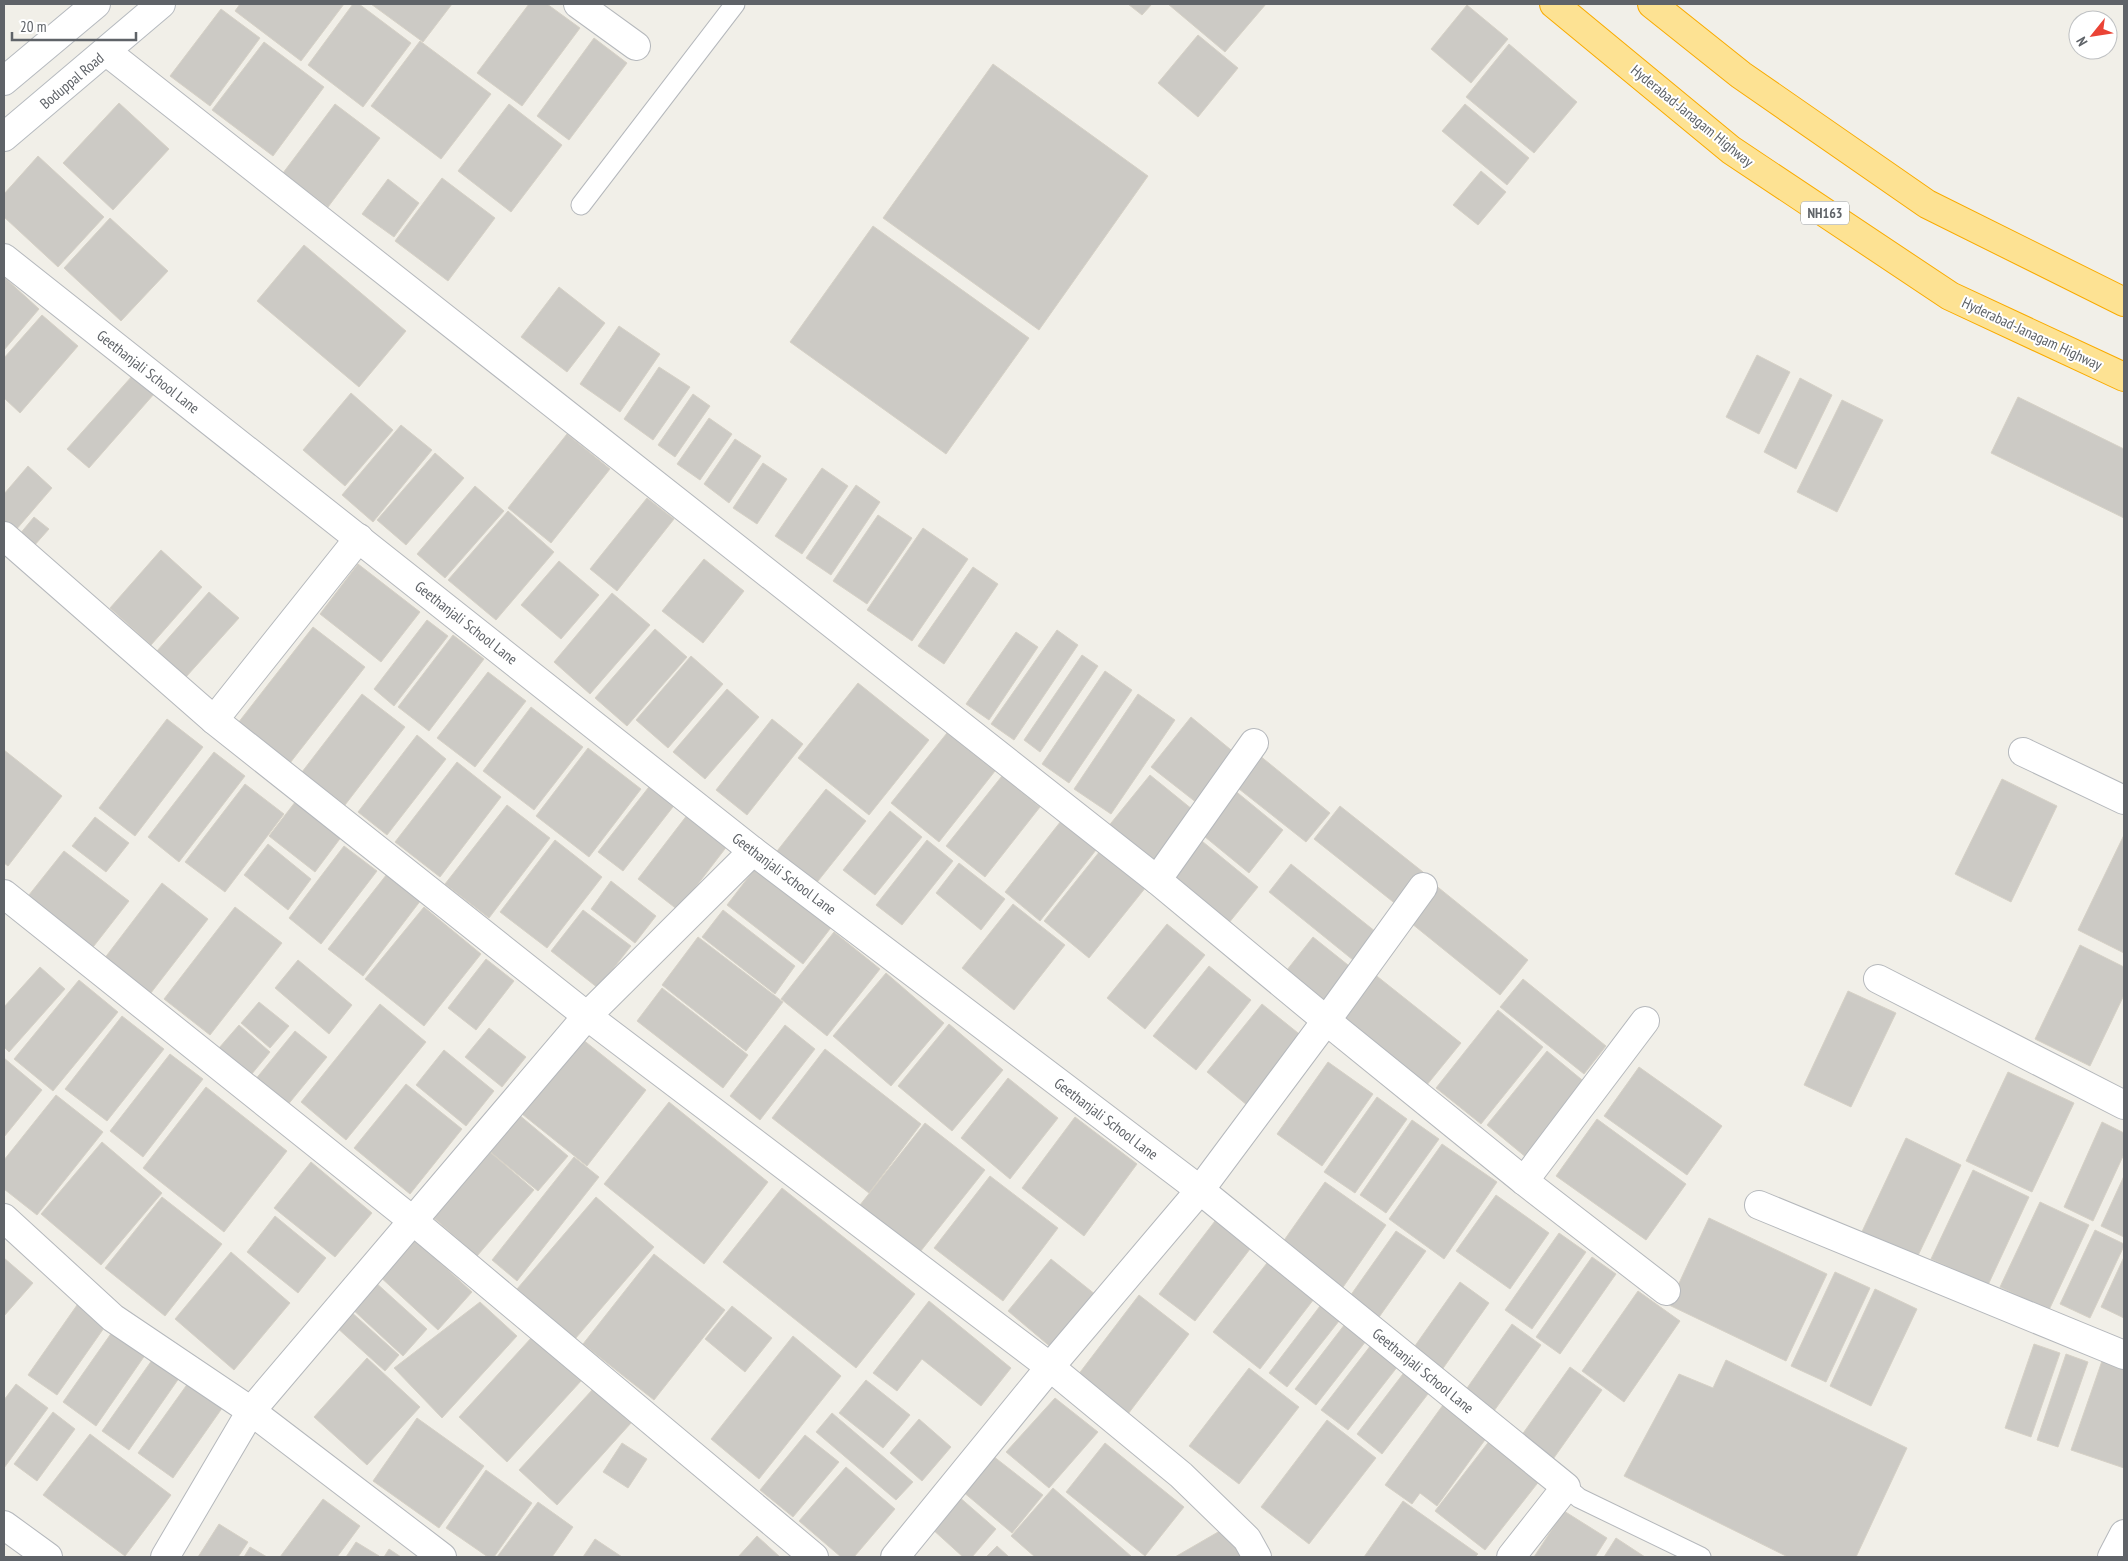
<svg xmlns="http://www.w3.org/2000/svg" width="2128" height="1561" font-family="'PT Sans Narrow',sans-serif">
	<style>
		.building { fill: #cccac5; stroke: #d6d1c6 }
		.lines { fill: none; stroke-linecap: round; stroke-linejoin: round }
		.lane-casing { stroke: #b5b8bc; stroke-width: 21 }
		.street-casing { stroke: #b5b8bc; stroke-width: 30 }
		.secondary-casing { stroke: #b6babf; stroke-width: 30 }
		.highway-casing { stroke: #f9ab00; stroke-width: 30 }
		.lane { stroke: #fff; stroke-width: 19 }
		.street { stroke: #fff; stroke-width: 28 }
		.secondary { stroke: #fff; stroke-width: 28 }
		.highway { stroke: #fde293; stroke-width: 28 }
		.labels { text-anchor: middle; stroke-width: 4; stroke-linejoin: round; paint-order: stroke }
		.shield { fill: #fff; stroke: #8f9295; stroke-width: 1 }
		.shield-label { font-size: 14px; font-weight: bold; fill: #5f6368 }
		.street-label { font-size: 15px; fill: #5f6368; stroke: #fff }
	</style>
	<rect width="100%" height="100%" fill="#f1efe8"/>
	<!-- building -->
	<g class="building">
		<path d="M240,4h104l-43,57 -66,-50z"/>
		<path d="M353,4h6l52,39 -48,64 -55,-42z"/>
		<path d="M371,4h81l-29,38z"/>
		<path d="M529,4h18l33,24 -58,78 -45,-33z"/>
		<path d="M1128,4h24l-10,11z"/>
		<path d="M1168,4h98l-41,48z"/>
		<path d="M1467,5l41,34 -37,44 -40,-34z"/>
		<path d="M221,9l39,29 -50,68 -40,-30z"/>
		<path d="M1198,35l40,33 -40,49 -40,-34z"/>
		<path d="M594,38l33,25 -58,77 -32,-24z"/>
		<path d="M420,41l71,53 -50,65 -70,-53z"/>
		<path d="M264,42l60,45 -51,69 -61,-46z"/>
		<path d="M1509,44l68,58 -43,51 -68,-56z"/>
		<path d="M993,64l155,112 -109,154 -156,-112z"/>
		<path d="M119,103l50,46 -56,61 -50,-47z"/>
		<path d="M335,104l45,34 -52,69 -45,-34z"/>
		<path d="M509,104l53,41 -51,67 -53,-41z"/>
		<path d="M1465,104l64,54 -22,27 -65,-54z"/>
		<path d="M38,156l66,61 -46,50 -54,-50v-23z"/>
		<path d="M1481,171l25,21 -28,33 -25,-20z"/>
		<path d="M442,178l53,40 -47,63 -53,-40z"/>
		<path d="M388,179l31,24 -25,34 -32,-23z"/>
		<path d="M110,218l58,53 -47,50 -57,-53z"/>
		<path d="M873,226l156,112 -83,116 -156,-112z"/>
		<path d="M304,245l102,86 -47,56 -102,-86z"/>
		<path d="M4,277l35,32 -35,41z"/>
		<path d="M559,287l46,36 -38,49 -46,-35z"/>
		<path d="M42,315l36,31 -58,67 -16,-15v-40z"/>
		<path d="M619,326l41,28 -40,58 -40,-28z"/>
		<path d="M1757,355l33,17 -31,62 -33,-17z"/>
		<path d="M659,367l31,20 -37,53 -29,-21z"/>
		<path d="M133,375l21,19 -65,74 -22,-19z"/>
		<path d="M1800,378l32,17 -36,74 -32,-17z"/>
		<path d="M351,393l42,37 -48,56 -42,-36z"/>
		<path d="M693,394l17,12 -35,51 -17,-12z"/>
		<path d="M2018,397l106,52v69l-133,-65z"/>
		<path d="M1842,400l41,20 -46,92 -40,-20z"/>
		<path d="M709,418l23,16 -32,46 -23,-16z"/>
		<path d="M401,425l31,25 -59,72 -31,-27z"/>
		<path d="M567,434l43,35 -59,74 -43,-35z"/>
		<path d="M735,439l26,17 -32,47 -25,-19z"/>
		<path d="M435,453l29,25 -58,67 -29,-25z"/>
		<path d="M763,463l24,16 -30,45 -24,-16z"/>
		<path d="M28,466l24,22 -37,43 -11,-10v-27z"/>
		<path d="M822,468l26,18 -46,68 -27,-18z"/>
		<path d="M856,485l24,17 -49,73 -25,-17z"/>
		<path d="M475,486l29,25 -59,67 -28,-24z"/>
		<path d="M647,498l27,21 -57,72 -27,-22z"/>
		<path d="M508,511l46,41 -58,68 -48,-40z"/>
		<path d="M878,515l34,23 -45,66 -34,-23z"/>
		<path d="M34,517l15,12 -16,18 -14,-12z"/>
		<path d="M923,528l45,31 -56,82 -45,-31z"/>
		<path d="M161,550l41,37 -51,58 -41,-37z"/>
		<path d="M704,559l40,32 -41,52 -41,-32z"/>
		<path d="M559,561l40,34 -38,44 -40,-34z"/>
		<path d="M358,564l62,48 -39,50 -61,-48z"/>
		<path d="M973,567l25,17 -54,80 -26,-18z"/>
		<path d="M209,592l30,26 -53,59 -29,-26z"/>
		<path d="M612,593l38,32 -60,69 -36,-32z"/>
		<path d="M427,620l21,16 -54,70 -20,-17z"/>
		<path d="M313,627l52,40 -75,96 -52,-40z"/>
		<path d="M655,629l32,28 -60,69 -32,-28z"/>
		<path d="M1057,630l21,15 -64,95 -23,-16z"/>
		<path d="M1016,632l22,15 -49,73 -23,-16z"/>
		<path d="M453,635l31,24 -55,72 -31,-24z"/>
		<path d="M1082,655l16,11 -58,86 -16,-12z"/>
		<path d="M691,656l32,28 -55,64 -32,-28z"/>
		<path d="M1105,671l27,19 -63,93 -27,-19z"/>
		<path d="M488,672l38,29 -51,66 -38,-29z"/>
		<path d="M858,683l71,57 -60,75 -71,-57z"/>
		<path d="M727,689l32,28 -54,62 -32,-27z"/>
		<path d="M362,694l43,33 -60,78 -43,-33z"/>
		<path d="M1138,694l37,26 -64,94 -37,-25z"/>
		<path d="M531,707l52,40 -49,63 -51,-39z"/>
		<path d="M1191,717l45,37 -39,49 -46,-36z"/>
		<path d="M167,719l36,28 -68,89 -36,-28z"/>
		<path d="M772,719l31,25 -56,71 -31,-25z"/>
		<path d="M947,733l48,38 -56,71 -48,-39z"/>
		<path d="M417,735l29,24 -59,76 -29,-23z"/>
		<path d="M588,748l53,41 -52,68 -53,-41z"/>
		<path d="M4,750l58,46 -54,70 -4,-3z"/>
		<path d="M214,752l31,24 -66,86 -31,-25z"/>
		<path d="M1259,755l71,58 -24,29 -72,-57z"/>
		<path d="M457,762l44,35 -61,80 -45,-35z"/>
		<path d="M1150,775l48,39 -42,53 -49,-39z"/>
		<path d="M1002,776l38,31 -55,70 -39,-31z"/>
		<path d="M2002,779l55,27 -46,96 -56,-28z"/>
		<path d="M652,783l24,20 -53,68 -25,-19z"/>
		<path d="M245,784l39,30 -59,78 -40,-30z"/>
		<path d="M826,789l40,32 -52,65 -40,-31z"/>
		<path d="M1233,789l50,41 -34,43 -50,-41z"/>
		<path d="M299,797l46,35 -30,40 -46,-36z"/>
		<path d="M507,805l43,33 -61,80 -44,-34z"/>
		<path d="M1340,806l83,66 -26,33 -83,-66z"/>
		<path d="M691,810l40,31 -53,69 -40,-31z"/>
		<path d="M890,811l32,26 -47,58 -32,-25z"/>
		<path d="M95,817l34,26 -23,29 -34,-26z"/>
		<path d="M1061,821l35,29 -56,71 -35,-29z"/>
		<path d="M2124,835v118l-46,-23z"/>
		<path d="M1197,837l61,50 -30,37 -61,-50z"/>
		<path d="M555,840l47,37 -55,71 -47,-36z"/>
		<path d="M927,840l26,21 -51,64 -26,-20z"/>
		<path d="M268,844l43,35 -23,31 -44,-35z"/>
		<path d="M344,846l33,25 -56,73 -32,-26z"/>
		<path d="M64,851l65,50 -39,50 -65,-51z"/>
		<path d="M1100,851l46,36 -57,71 -45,-37z"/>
		<path d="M959,863l46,36 -24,31 -45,-37z"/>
		<path d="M1291,864l85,68 -23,28 -84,-68z"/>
		<path d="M757,866l76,59 -30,39 -76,-59z"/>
		<path d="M387,874l34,26 -58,76 -35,-27z"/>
		<path d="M611,881l45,35 -21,27 -44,-34z"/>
		<path d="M162,883l46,36 -61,79 -46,-35z"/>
		<path d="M1434,884l94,76 -28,35 -94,-76z"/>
		<path d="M1013,904l52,41 -51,65 -52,-42z"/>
		<path d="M235,907l47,36 -72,92 -46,-36z"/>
		<path d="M424,907l57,47 -57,72 -59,-47z"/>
		<path d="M583,910l48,36 -33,42 -47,-37z"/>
		<path d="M723,910l72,56 -20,28 -73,-57z"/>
		<path d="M1167,924l38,31 -60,74 -38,-31z"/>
		<path d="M834,932l46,37 -53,67 -46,-37z"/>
		<path d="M698,937l85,65 -37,49 -84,-66z"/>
		<path d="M1313,937l40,32 -26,33 -40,-32z"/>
		<path d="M2080,945l44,22v28l-34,71 -55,-27z"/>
		<path d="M486,959l28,22 -38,49 -28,-22z"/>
		<path d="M298,960l54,45 -23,29 -54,-46z"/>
		<path d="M1209,966l42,34 -55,70 -43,-34z"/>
		<path d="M40,967l25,22 -56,63 -5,-5v-40z"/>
		<path d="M886,973l58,50 -53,63 -58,-50z"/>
		<path d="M1373,973l88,70 -35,43 -87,-70z"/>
		<path d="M1523,979l83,67 -22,28 -84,-67z"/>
		<path d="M79,980l39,32 -65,79 -39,-32z"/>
		<path d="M662,988l86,67 -25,33 -86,-67z"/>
		<path d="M1848,991l48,22 -45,94 -47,-22z"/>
		<path d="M259,1002l30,24 -19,22 -29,-25z"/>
		<path d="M380,1004l46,38 -80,98 -45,-38z"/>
		<path d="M1262,1004l46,37 -55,69 -46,-38z"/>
		<path d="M1498,1010l45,37 -62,77 -45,-36z"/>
		<path d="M122,1016l42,33 -57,72 -42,-32z"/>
		<path d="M949,1024l54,46 -51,61 -54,-45z"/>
		<path d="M239,1025l31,27 -19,23 -32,-27z"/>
		<path d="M785,1025l30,24 -55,71 -30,-24z"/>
		<path d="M489,1028l37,29 -24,30 -37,-30z"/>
		<path d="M295,1031l32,26 -41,50 -31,-27z"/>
		<path d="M582,1039l64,51 -59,76 -65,-52z"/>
		<path d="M825,1049l96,75 -52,69 -97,-75z"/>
		<path d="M444,1050l50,41 -28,35 -50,-41z"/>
		<path d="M1547,1051l40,33 -60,74 -40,-33z"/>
		<path d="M170,1054l33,25 -60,78 -33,-26z"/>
		<path d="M4,1058l38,32 -38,47z"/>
		<path d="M1328,1062l45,32 -51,72 -45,-32z"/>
		<path d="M1639,1067l83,59 -35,49 -83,-59z"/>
		<path d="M2008,1072l66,31 -42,89 -66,-31z"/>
		<path d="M1008,1078l50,40 -48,61 -49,-41z"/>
		<path d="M406,1084l56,45 -52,65 -56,-46z"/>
		<path d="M206,1087l81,64 -63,81 -81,-64z"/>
		<path d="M56,1095l47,37 -66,83 -33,-26v-29z"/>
		<path d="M1377,1097l30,22 -52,74 -31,-21z"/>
		<path d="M669,1102l99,80 -64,82 -100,-80z"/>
		<path d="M518,1114l50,42 -30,35 -50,-41z"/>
		<path d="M1075,1117l62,47 -53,72 -62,-48z"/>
		<path d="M1597,1119l89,65 -40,56 -90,-64z"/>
		<path d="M1412,1120l27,19 -53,74 -26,-18z"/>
		<path d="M2102,1122l22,11v21l-31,67 -29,-14z"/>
		<path d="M925,1123l60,47 -65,82 -60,-47z"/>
		<path d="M1906,1138l55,27 -47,99 -55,-26z"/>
		<path d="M102,1142l60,51 -61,72 -60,-51z"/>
		<path d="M1442,1144l55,38 -53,77 -55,-40z"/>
		<path d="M490,1152l44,38 -57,66 -43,-38z"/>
		<path d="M574,1157l25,20 -82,104 -25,-21z"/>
		<path d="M311,1162l61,51 -37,44 -61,-49z"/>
		<path d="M1973,1170l56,27 -41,88 -57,-26z"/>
		<path d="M990,1176l68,52 -55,73 -69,-53z"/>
		<path d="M2124,1176v61l-23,-11z"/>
		<path d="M1325,1182l61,43 -47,68 -61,-44z"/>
		<path d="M782,1188l133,106 -59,74 -133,-106z"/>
		<path d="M1496,1195l53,38 -39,56 -54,-38z"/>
		<path d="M162,1197l60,47 -57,72 -60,-48z"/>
		<path d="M596,1197l58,50 -79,92 -58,-50z"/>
		<path d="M2040,1202l49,23 -40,85 -49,-23z"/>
		<path d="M275,1216l51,42 -28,35 -51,-41z"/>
		<path d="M1709,1218l118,56 -41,87 -117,-56z"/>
		<path d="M1215,1221l35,28 -55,72 -36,-27z"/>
		<path d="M2095,1230l29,14v2l-34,72 -30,-14z"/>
		<path d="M1396,1231l30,20 -49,69 -29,-21z"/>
		<path d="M1559,1233l27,19 -54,77 -27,-19z"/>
		<path d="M411,1236l61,56 -34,38 -61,-56z"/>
		<path d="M231,1252l59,51 -56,67 -59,-51z"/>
		<path d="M654,1254l71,56 -71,90 -71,-56z"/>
		<path d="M1592,1257l24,17 -56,80 -24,-17z"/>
		<path d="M2124,1257v61l-23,-11z"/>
		<path d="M4,1258l29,25 -29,33z"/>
		<path d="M1051,1259l45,36 -43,54 -45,-38z"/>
		<path d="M1267,1263l47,36 -54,70 -47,-37z"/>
		<path d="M1835,1272l35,16 -44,94 -35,-16z"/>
		<path d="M374,1281l53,48 -24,27 -53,-49z"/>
		<path d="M1460,1282l29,21 -50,71 -29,-21z"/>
		<path d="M1875,1289l42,20 -46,97 -41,-20z"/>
		<path d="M1638,1291l42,30 -56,81 -42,-31z"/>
		<path d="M1139,1295l50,39 -61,80 -50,-39z"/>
		<path d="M82,1298l29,20 -54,77 -29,-20z"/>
		<path d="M929,1301l82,67 -30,38 -59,-47 -25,32 -24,-18z"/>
		<path d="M480,1302l37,34 -75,82 -48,-50z"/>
		<path d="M732,1306l40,32 -27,34 -40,-33z"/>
		<path d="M1320,1306l19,15 -52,66 -18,-14z"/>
		<path d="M349,1310l50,45 -14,16 -50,-45z"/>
		<path d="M1345,1324l21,17 -50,64 -21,-16z"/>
		<path d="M1512,1324l29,21 -47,66 -29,-20z"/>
		<path d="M117,1325l33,23 -54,78 -33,-24z"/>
		<path d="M793,1336l48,40 -82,103 -48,-40z"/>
		<path d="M532,1337l49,44 -74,81 -48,-45z"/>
		<path d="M2034,1344l26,9 -29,84 -26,-9z"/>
		<path d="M1371,1345l27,21 -50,64 -27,-20z"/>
		<path d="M157,1353l27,18 -55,79 -27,-19z"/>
		<path d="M2066,1354l22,8 -30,85 -21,-7z"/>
		<path d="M367,1358l53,49 -53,58 -53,-48z"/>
		<path d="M1726,1360l181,88 -51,109h-68l-164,-81 55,-102 34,14z"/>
		<path d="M2102,1361l22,8v99l-53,-18z"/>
		<path d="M1570,1367l32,23 -51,72 -32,-23z"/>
		<path d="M1249,1368l50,39 -60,77 -50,-38z"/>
		<path d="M1406,1370l25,20 -49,64 -25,-20z"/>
		<path d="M191,1379l34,25 -52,74 -35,-25z"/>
		<path d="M866,1380l44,35 -27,33 -44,-35z"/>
		<path d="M16,1384l32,24 -44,60v-68z"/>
		<path d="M593,1389l38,34 -74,82 -38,-35z"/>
		<path d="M1055,1398l43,34 -49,56 -43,-36z"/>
		<path d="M1443,1405l44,32 -50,69 -17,-13 -8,11 -27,-19z"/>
		<path d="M53,1412l22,17 -38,52 -23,-17z"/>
		<path d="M832,1413l81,69 -17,18 -80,-68z"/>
		<path d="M417,1418l67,48 -45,62 -66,-47z"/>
		<path d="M919,1419l32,28 -29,34 -32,-28z"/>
		<path d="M1327,1420l49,38 -67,86 -48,-37z"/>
		<path d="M90,1434l81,61 -46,61 -82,-61z"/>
		<path d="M805,1435l34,27 -46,55 -33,-27z"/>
		<path d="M1494,1435l50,40 -59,75 -50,-39z"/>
		<path d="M622,1443l25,16 -19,29 -25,-16z"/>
		<path d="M1105,1443l79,64 -39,49 -79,-64z"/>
		<path d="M993,1456l50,39 -31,38 -50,-42z"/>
		<path d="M846,1467l49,42 -41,48h-13l-42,-36z"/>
		<path d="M486,1470l46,33 -38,54h-6l-42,-29z"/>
		<path d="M1053,1488l79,69h-97l-24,-21z"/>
		<path d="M958,1496l38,33 -24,28h-9l-32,-29z"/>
		<path d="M323,1499l37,27 -23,31h-57z"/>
		<path d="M1403,1501l75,53 -3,3h-111z"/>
		<path d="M538,1502l35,25 -21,30h-55z"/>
		<path d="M1564,1511l43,27 -12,19h-61z"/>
		<path d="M219,1524l29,18 -10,15h-40z"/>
		<path d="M1225,1528l17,29h-67z"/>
		<path d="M757,1536l23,21h-42z"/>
		<path d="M1616,1538l29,19h-41z"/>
		<path d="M595,1539l27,18h-39z"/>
		<path d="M356,1542l23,14 -33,1z"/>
		<path d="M997,1546l12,11h-23z"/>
		<path d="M250,1547l17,10h-23z"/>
		<path d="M389,1549l12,8h-17z"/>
	</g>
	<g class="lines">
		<!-- lane casing -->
		<g class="lane-casing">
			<g id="lane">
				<path d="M581,205l154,-201"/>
				<path d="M1566,1487l13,11 122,59"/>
			</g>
		</g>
		<!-- street casing -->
		<g class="street-casing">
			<g id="street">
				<path d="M578,4l58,42"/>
				<path d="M107,52l1050,828 182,151 185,150 142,110"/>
				<path d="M4,258l749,593 447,339 366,297 -55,70"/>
				<path d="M4,536l210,184 373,296 463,351 131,108 66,64 10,18"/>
				<path d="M214,720l145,-182"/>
				<path d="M2023,752l101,48"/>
				<path d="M1157,880l97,-137"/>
				<path d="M4,894l408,326 402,337"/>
				<path d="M1878,979l246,126"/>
				<path d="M1524,1181l121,-160"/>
				<path d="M1759,1205l365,150"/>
				<path d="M4,1218l109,100 138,93 191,146"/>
				<path d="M4,1525l44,32"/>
				<path d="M165,1557l86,-146 336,-395 166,-165"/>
				<path d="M895,1557l155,-190 150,-177 126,-169 97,-134"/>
				<path d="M2112,1557l12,-23"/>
			</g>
		</g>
		<!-- secondary casing -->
		<g class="secondary-casing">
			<g id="secondary">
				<path d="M4,81l92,-77"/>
				<path d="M4,137l157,-133"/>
			</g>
		</g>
		<!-- highway casing -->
		<g class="highway-casing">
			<g id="highway">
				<path d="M1554,4l177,146 219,146 174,81"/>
				<path d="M1652,4l89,71 186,129 197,98"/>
			</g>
		</g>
		<!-- lane -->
		<use href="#lane" class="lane"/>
		<!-- street -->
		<use href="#street" class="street"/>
		<!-- secondary -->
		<use href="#secondary" class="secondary"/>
		<!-- highway -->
		<use href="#highway" class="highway"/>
	</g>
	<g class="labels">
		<!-- shield labels -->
		<rect class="shield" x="1801" y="201.5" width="48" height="23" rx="4"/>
		<g class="shield-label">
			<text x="1825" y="218">NH163</text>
		</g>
		<!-- street labels -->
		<g class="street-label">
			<text transform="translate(72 81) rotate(-40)" y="5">Boduppal Road</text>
			<text transform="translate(1692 116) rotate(39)" y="5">Hyderabad-Janagam Highway</text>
			<text transform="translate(2032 334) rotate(25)" y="5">Hyderabad-Janagam Highway</text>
			<text transform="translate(148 372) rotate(38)" y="5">Geethanjali School Lane</text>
			<text transform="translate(466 623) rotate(38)" y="5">Geethanjali School Lane</text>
			<text transform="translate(784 874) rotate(37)" y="5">Geethanjali School Lane</text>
			<text transform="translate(1106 1119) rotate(37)" y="5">Geethanjali School Lane</text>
			<text transform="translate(1423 1371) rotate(39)" y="5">Geethanjali School Lane</text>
		</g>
	</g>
	<!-- border -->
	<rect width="2128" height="1561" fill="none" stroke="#5f6368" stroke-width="10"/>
	<!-- north arrow -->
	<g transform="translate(2093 35) rotate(240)"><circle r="24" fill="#ffffff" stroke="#bfc1c3"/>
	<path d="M0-4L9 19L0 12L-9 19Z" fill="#ea4335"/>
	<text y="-8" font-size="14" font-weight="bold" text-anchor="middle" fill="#5f6368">N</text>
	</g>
	<!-- scale -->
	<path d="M12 32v8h124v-8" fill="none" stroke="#5f6368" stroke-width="2.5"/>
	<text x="20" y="32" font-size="15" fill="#5f6368" stroke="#ffffff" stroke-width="4" paint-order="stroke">20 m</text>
</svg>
